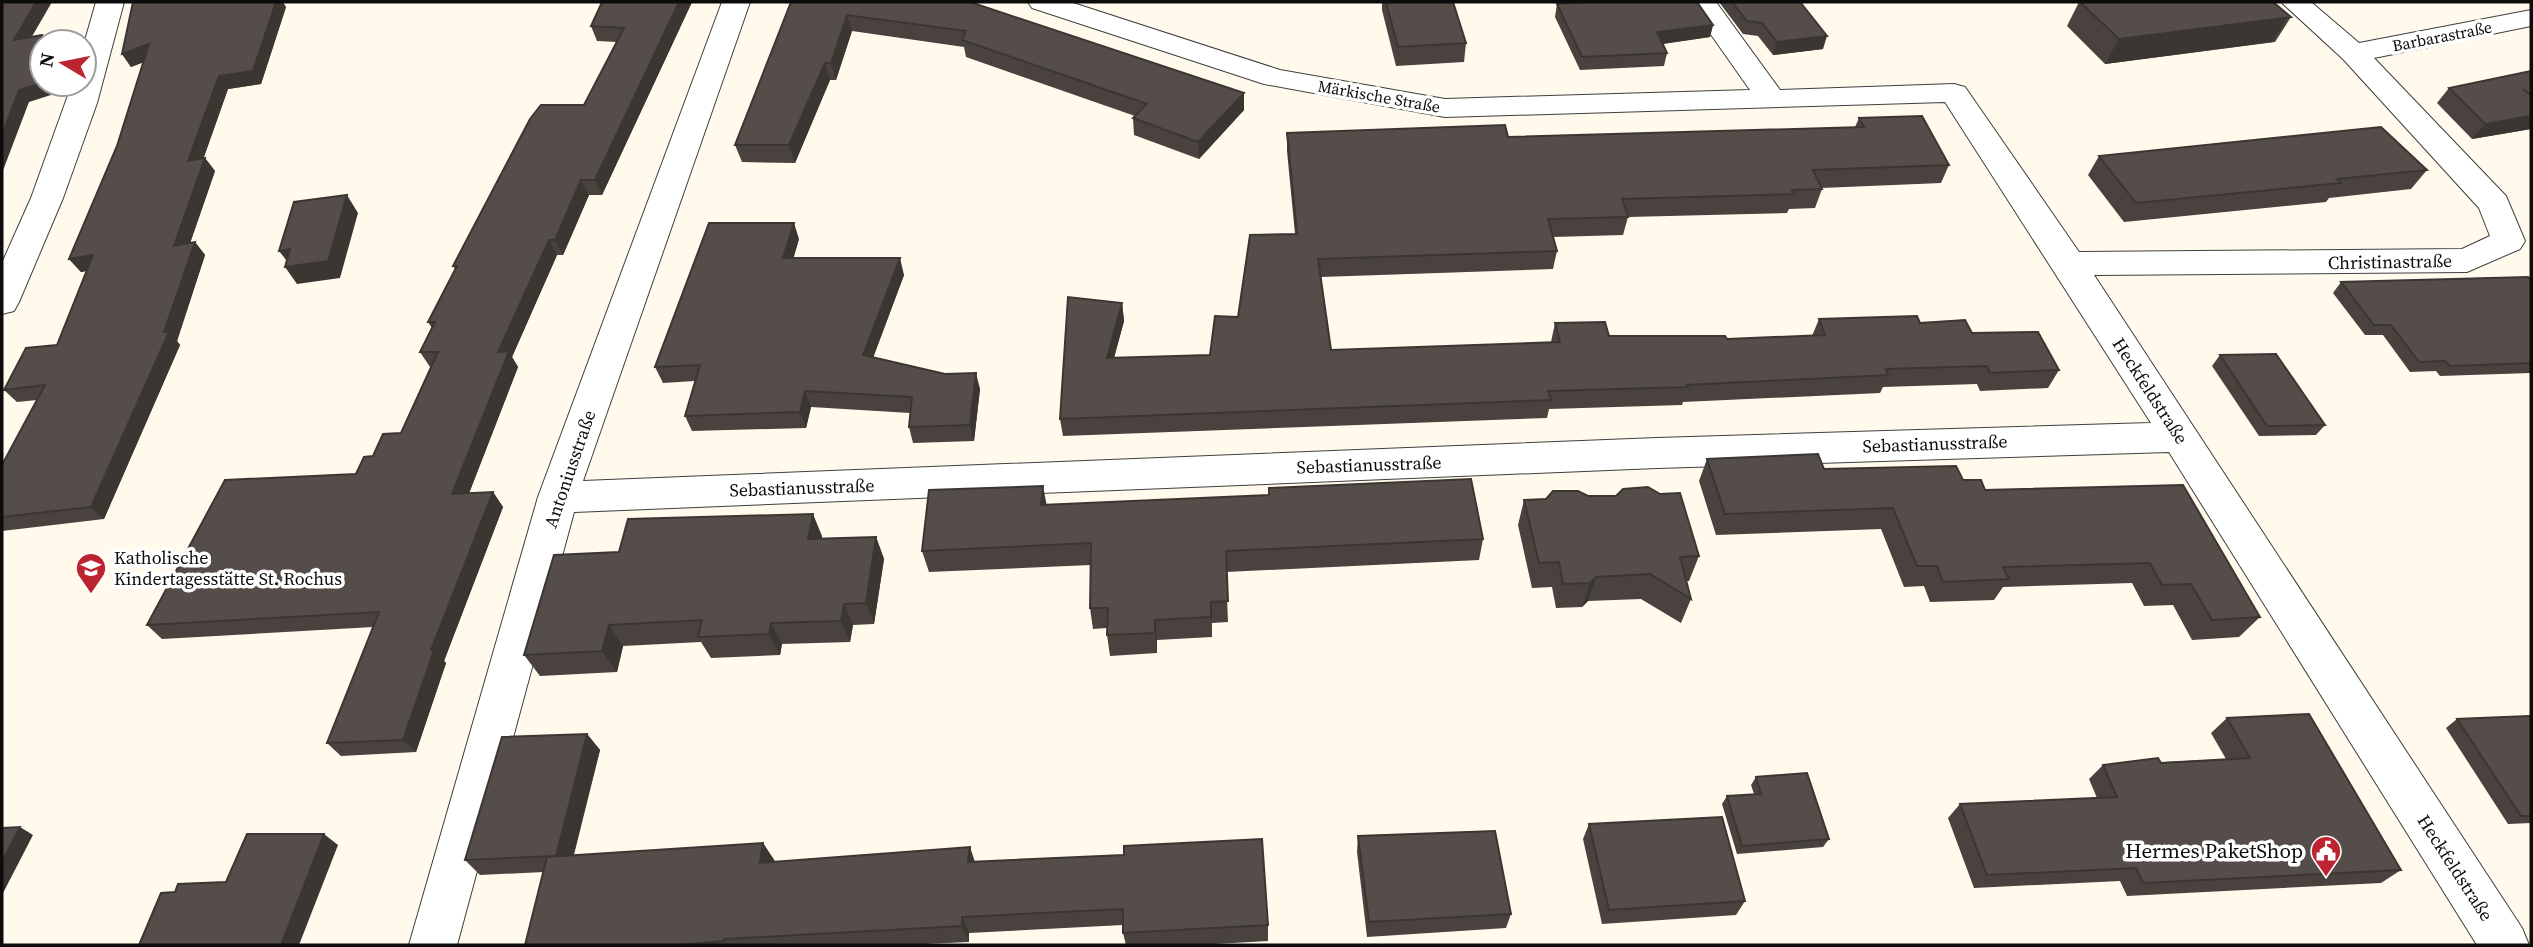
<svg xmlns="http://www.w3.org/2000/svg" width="2533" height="947" font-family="'Source Serif 4',serif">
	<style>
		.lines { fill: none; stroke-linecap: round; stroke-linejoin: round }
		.street-casing { stroke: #3f3f3f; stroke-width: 2 }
		.street { fill: #fff; fill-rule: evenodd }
		.wall { fill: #49423f }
		.shaded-wall { fill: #3c3633 }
		.building { fill: #554d49; stroke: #3c3633; stroke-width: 2 }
		.labels { text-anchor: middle; stroke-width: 7; stroke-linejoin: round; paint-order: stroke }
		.far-street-label { font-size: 16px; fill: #0c0c0c; stroke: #fff }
		.street-label { font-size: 18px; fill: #0c0c0c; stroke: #fff }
		.poi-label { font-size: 18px; fill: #0c0c0c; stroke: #fff; text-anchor: start }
		.near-poi-label { font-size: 21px; fill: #0c0c0c; stroke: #fff; text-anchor: end }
	</style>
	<rect width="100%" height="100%" fill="#fffaec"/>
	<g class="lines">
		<!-- street casing -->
		<g class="street-casing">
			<g id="street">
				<path d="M96,2h28l-27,101 -34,95 -44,104 -5,9 -12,3v-51l29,-65 41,-114h12v-40z"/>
				<path d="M722,2h28l-167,479 1074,-43 494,-15 -206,-321 -500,15 -181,-33 -232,-76 -4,-6h42l210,68 165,29 305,-9 -62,-88h28l64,88 174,-6 11,3 114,165 383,-3 28,-13 -11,-28 -136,-149 -62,-57h30l48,41 172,-33v16l-157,32 132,138 19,45 -5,8 -53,23 -373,3 428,653 7,17h-52l-308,-493 -512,16 -1083,44 -117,433h-48l129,-448z"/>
			</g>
		</g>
		<!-- street -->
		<use href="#street" class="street"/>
	</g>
	<!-- wall -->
	<g class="wall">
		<path d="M602,2h90l-90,193h-13l-26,60h-6l-45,102 6,10 -49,126 24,-1 10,15 -59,154 2,2 -30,89 -75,4 -14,-13 46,-116 -211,12 -15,-14 209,-151 17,-18 28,-23 30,-66h-1l-10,-15 12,-24 -4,-6 27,-53 -2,-3 131,-161 33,-63 -20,-1 -6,-15z"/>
		<path d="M791,2h179l274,108 -45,49 -65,-24 -1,-17 2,-2 -169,-59 -2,-10 -112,-16 -16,49h-6l-35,83 -53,-1 -7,-17z"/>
		<path d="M1382,2h71l13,41 -2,19 -68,4 -14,-56z"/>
		<path d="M1719,2h81l23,47 -50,6 -15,-19 -15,-2z"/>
		<path d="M2079,2h194l18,15 -16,25 -170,22 -38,-38z"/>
		<path d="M1557,4l156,21 -3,12 -47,7 4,9 -3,13 -84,4 -25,-53z"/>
		<path d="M286,7l-25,77 -33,5 -25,70 2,-1 10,13 -25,72 5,-1 10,13 -28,86 3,4 -76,174 -102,12v-66l35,-65 -20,2 -13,-12 53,-45 29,-74 -5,1 -12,-13 48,-113 26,-84 -12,5 -9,-13z"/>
		<path d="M2531,71v58l-59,10 -35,-36 12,-15z"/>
		<path d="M1859,118l90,47 -8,18 -120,5 1,1 -7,19 -26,1 -2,4 -159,4 -5,18 -70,2 4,14 -4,18 -232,8 10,73 220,-8 4,-19 54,13 118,3 85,-3 7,-17 101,4 52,10 87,37 -11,18 -68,3 -3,-7 -94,3 -3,6 -197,9 -1,3 -133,4 -2,9 -484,18 -3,-17 62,-116 2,18 -10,37 96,-3 28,-38 57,-83 -8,-83v-18l221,4 347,-10z"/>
		<path d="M2099,156l328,14 -16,19 -82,9 -3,4 -202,20 -36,-47z"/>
		<path d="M799,239l-6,19 111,17 -31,83 107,31 -6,52 -61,2 -4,-16 1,-14 -99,-6 -5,21 -114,3 -7,-15 10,-35 -32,2 -8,-16z"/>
		<path d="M2531,280v93l-91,3 -4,-5 -26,1 -27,-37h-18l-32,-42 8,-11z"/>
		<path d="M2220,355l105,70 -9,10 -57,1 -47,-70z"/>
		<path d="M1707,459l256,21 22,10 198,-5 77,132 -21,20 -47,3 -19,-35 -29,1 -12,-23 -129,4 -9,13 -64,2 -6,-16 -20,1 -23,-58 -165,6 -17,-54z"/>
		<path d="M1588,496l111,60 -10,25h-3l5,18 -10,24 -40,-24 -53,2 -6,6 -26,1 -4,-21 -20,1 -14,-63 6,-25z"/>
		<path d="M1046,505l437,34 -4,21 -253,12 2,50 -16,1v14l-55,3v13l-47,3 -3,-21v-7l-14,1 -3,-21 1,-43 -162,7 -7,-21z"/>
		<path d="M822,536v3l54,-2 8,22 -10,65 -21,1 -3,17 -68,2 -2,11 -69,3 -10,-16 -78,4 -6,26 -77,4 -16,-21 95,-103z"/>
		<path d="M2227,718l174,152 -20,13 -254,13 -7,-15 -146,7 -26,-70 12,-14 137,-6 -8,-19 14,-14 123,-6 -15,-26z"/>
		<path d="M2457,719h74v104l-23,1 -62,-96z"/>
		<path d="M587,734l13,16 -27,105 190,-12 11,19h201l293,63v16l-70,4h-72l-3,-12v-8l-154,8v9l-65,3h-379l19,-73 -64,3 -15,-15z"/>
		<path d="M1756,777l73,62 -6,8 -86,7 -15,-50 5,-8 27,-2 -3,-9z"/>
		<path d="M1589,824l156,77 -9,14 -134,9 -19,-85z"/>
		<path d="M1358,836l153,78 -5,14 -139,9 -10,-85z"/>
	</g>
	<!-- shaded-wall -->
	<g class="shaded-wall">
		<path d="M36,2h16l-29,50 -9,-12z"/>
		<path d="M276,2h7l3,5 -25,77 -33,5 -30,85 -10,-13 31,-85z"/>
		<path d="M679,2h13l-90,193 -7,-15z"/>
		<path d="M847,15l5,16 -16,49 -5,-17z"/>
		<path d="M2288,17l-16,25 -167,22 14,-25z"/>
		<path d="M1713,25l-3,12 -56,8 3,-13z"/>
		<path d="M42,35l5,7h-5v35l-7,-14z"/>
		<path d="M1827,36l-4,13 -50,6 4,-13z"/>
		<path d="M149,44l9,13 -27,10 -9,-13z"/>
		<path d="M825,63l5,17 -35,83 -6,-18z"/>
		<path d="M42,83v1h7l5,10 -25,8 -27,71v-38l17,-45z"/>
		<path d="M1244,93v17l-45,49 -1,-17z"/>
		<path d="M2531,116v13l-59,10 13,-15z"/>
		<path d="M205,158l10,13 -30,87 -11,-12z"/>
		<path d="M581,180l8,15 -26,60 -8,-15z"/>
		<path d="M347,195l11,18 -18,65 -43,6 -12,-17 6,-1 -12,-15z"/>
		<path d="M794,223l5,16 -10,35 -6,-16z"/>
		<path d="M549,240l8,15 -45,102 6,10 -55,142 -11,-15 46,-142z"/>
		<path d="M195,242l10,13 -28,86 3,4 -76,174 -13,-12 73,-175z"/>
		<path d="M93,255l11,13 -23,4 -12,-13z"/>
		<path d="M900,258l4,17 -36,96 -5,-16z"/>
		<path d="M1122,303l2,18 -15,55 -2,-18z"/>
		<path d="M976,373l4,16 -6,52 -4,-16z"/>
		<path d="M805,391l6,16 -5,21 -6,-16z"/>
		<path d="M1043,486l4,21 -6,-2z"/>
		<path d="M493,492l10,15 -59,154 2,2 -30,89 -13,-12 28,-90z"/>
		<path d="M813,514l9,22 -4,25 -10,-22z"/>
		<path d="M876,537l8,22 -10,65 -8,-21z"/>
		<path d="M1596,577l-8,24 -6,6 8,-24z"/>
		<path d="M844,604l9,21 -3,17 -9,-21z"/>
		<path d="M1155,620l2,20v13l-2,-20z"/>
		<path d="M771,623l11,21 -2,11 -11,-21z"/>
		<path d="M609,625l14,21 -6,26 -15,-21z"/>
		<path d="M587,734l13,16 -30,121 -14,-15z"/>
		<path d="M20,827l13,8 -31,60v-33z"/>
		<path d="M324,834l14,11 -39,100h-18z"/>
		<path d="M763,843l12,18 -3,19 -12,-17z"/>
		<path d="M970,847l6,18 -8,-3z"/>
		<path d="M962,917l7,16v9l-7,-16z"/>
	</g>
	<!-- building -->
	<g class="building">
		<path d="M2,2h34l-22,38 28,-5 -7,28 7,14v6l-23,7 -17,45z"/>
		<path d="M133,2h143l-23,69 -34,5 -31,85 17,-3 -31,88 21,-4 -31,90h5l-78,175 -89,10v-52l43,-80 -41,5 22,-42 31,-3 36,-90 -24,4 48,-113 32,-102 -27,10z"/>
		<path d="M602,2h77l-84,178h-14l-26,60h-6l-51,112 11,-1 -57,143 41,-2 -62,158h3l-31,90 -76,3 52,-131 -232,13 78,-145 131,-6 8,-17 9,-1 10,-22 18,-1 37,-81h-18l15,-30h-7l29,-56h-4l77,-147 11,-14h43l40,-77 -33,-2z"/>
		<path d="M791,2h179l274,91 -46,49 -65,-24 14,-14 -185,-64 4,-9 -119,-16 -16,48h-6l-36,82h-54z"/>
		<path d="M1386,2h67l13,41 -68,4z"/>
		<path d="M1589,2h108l16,23 -56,7 10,21 -85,4 -25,-53z"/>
		<path d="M1732,2h68l27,34 -50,6 -15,-19 -15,-2z"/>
		<path d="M2080,2h193l18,15 -172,22z"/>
		<path d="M2531,71v24l-8,-6 8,6v21l-46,8 -36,-36z"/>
		<path d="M1922,116l27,49 -136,5 9,19 -30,1 2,4 -172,5 6,18 -80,2 9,32 -239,8 13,91 229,-8 -5,-19 50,-1 4,14h116l2,3 98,-4 -6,-16 98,-3 3,7 45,-3 7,13 66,-1 21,38 -69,3 -3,-7 -101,3 2,6 -201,10 1,2 -140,4 3,9 -491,19 8,-122 54,6 -15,55 103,-3 5,-39 23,1 12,-82 47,-1 -10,-101 218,-8 3,12 356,-10 -5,-9z"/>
		<path d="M2381,127l46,43 -90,9 4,4 -205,20 -37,-47z"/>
		<path d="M347,195l-19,66 -43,6 5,-18 -11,2 15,-49z"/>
		<path d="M709,223h85l-11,35h117l-37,97 82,19 31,-1 -6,52 -61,2 3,-30 -107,-6 -5,21 -115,4 15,-51 -45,2z"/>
		<path d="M2528,277l3,3v83l-81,3 -5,-5 -26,1 -28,-37h-17l-33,-43z"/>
		<path d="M2276,354l49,71 -58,1 -47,-71z"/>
		<path d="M1818,454l6,15 132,-3 7,14h18l4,10 198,-5 77,132 -48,3 -21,-36 -29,1 -12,-22 -147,4 6,12 -66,3 -6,-16h-20l-24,-58 -168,6 -18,-55z"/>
		<path d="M1471,479l12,60 -257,12 2,50 -17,1v15l-56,3v13l-48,2 1,-27h-18l1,-65 -169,8 7,-61 114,-4 -2,19 228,-10v-7z"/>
		<path d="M1648,487l12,7 20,-1 19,63 -19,1 11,42 -41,-25 -54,3 -6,6 -27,1 -4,-22 -20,1 -15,-63 22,-1 7,-8h25l10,5h28l7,-7z"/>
		<path d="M813,514l-5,25 68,-2 -10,66 -22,1 -3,17 -70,2 -2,11 -71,3 4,-17 -93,5 -7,26 -78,4 30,-100 65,-3 9,-33z"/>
		<path d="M2309,714l92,156 -258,13 -7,-15 -149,7 -27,-71 157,-7 -14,-32 55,-7 3,5 89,-5 -23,-40z"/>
		<path d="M2529,716l2,3v97h-10l-64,-97z"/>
		<path d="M587,734l-31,122 -91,4 37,-123z"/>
		<path d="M1807,773l22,66 -87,7 -15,-50 34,-2 -5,-17z"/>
		<path d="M1722,817l23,84 -136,9 -20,-86z"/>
		<path d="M20,827l-18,35v-34z"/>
		<path d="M1495,831l16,83 -142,8 -11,-86z"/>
		<path d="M247,834h77l-43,111h-142l22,-52 14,-1 3,-8 48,-2z"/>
		<path d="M1262,839l6,86 -145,8v-24l-161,8v9l-238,13v2l-45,4h-154l22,-88 216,-14 -3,20 210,-16 -2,15 156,-7v-9z"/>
	</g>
	<!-- icons -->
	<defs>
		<g id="school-pin" transform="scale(1.575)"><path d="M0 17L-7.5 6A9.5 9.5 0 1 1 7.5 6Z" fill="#bd2432" stroke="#fff"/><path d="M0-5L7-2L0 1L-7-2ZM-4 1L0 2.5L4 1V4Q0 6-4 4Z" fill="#fff"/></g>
		<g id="civic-pin" transform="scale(1.575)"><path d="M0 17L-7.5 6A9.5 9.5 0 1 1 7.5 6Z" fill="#bd2432" stroke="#fff"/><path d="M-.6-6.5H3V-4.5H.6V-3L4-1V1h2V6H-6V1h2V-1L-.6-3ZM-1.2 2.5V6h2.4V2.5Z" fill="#fff"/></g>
	</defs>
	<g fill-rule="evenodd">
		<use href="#school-pin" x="91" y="568"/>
		<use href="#civic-pin" x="2326" y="851"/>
	</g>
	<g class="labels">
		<!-- far-street labels -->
		<g class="far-street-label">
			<text transform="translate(2442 36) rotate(-11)" y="6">Barbarastraße</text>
			<text transform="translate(1379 96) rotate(10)" y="6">Märkische Straße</text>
		</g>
		<!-- street labels -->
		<g class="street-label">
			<text transform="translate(2390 262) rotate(-1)" y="6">Christinastraße</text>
			<text transform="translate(2150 391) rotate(57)" y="6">Heckfeldstraße</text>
			<text transform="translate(1935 444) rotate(-2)" y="6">Sebastianusstraße</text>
			<text transform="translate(1369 465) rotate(-2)" y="6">Sebastianusstraße</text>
			<text transform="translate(570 469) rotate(-71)" y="6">Antoniusstraße</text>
			<text transform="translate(802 488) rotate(-2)" y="6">Sebastianusstraße</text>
			<text transform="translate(2455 868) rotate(57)" y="6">Heckfeldstraße</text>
		</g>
		<!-- poi labels -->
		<g class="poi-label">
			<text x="114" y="564">Katholische<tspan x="114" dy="21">Kindertagesstätte St. Rochus</tspan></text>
		</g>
		<!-- near-poi labels -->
		<g class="near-poi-label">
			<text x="2303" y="858">Hermes PaketShop</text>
		</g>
	</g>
	<!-- border -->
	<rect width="2533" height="947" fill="none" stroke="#0c0c0c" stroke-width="7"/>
	<!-- north arrow -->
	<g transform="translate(63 63) rotate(280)"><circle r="33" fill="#ffffff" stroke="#9e9e9e" stroke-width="2"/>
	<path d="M0-5L12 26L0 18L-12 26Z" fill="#bd2432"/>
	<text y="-10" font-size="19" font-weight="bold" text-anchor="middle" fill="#0c0c0c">N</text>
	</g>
</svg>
